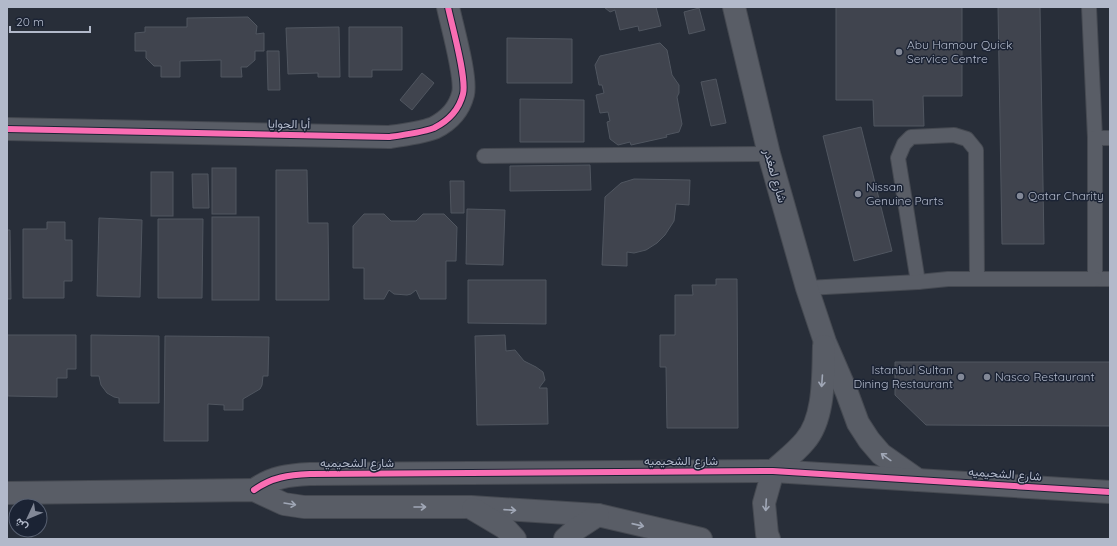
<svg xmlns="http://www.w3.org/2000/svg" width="1117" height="546" font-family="Quicksand,Vazirmatn,sans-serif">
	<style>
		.building { fill: #40444e; stroke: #505660 }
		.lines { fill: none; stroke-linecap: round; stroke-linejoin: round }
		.service-casing { stroke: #454951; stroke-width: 16 }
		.minor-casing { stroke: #454951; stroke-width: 24 }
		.service { stroke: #595d66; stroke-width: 14 }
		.minor { stroke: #595d66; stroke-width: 22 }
		.cycleway-casing { stroke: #1b2334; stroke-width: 8 }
		.cycleway { stroke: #f96db3; stroke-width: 6 }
		.oneway { stroke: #a0a7b6 }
		.poi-dot { fill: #828897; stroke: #1b2334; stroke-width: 1.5 }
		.labels { text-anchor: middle; stroke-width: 3; stroke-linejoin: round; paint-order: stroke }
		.poi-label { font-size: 12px; fill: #b2b9ca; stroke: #1b2334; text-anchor: start }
		.street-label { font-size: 12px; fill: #b2b9ca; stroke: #1b2334 }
	</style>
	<rect width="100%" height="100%" fill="#282e39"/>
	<!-- building -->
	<g class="building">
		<path d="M604,7h52l5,19 -22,5 -1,-5 -18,4 -5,-20 -5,2z"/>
		<path d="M836,7h126v89h-39l1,30h-50l-1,-26h-37z"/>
		<path d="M998,7h42l4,237h-42z"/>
		<path d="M699,8l6,22 -16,4 -5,-22z"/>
		<path d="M248,17l9,9 -1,8 8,-1v18h-9v9l-8,7h-6l1,10h-21v-17l-41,1v16h-19v-11h-7l-8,-8v-7h-11v-18l10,-1v-5h42v-9z"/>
		<path d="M339,27l1,50h-22v-4l-30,1 -2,-46z"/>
		<path d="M349,27h53v43h-30v7h-23z"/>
		<path d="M507,38l65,1v44h-65z"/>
		<path d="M660,43l7,7 5,25 7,10v8l-2,4 5,27 -3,8 -13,3 1,2 -36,8 -1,-3 -12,3 -8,-6 -3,-17 3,-1 -2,-9 -8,1 -4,-18 8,-2 -2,-8h-3l-4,-20 5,-9z"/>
		<path d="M267,51h12l1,39h-12z"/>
		<path d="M422,73l12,10 -22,27 -12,-10z"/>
		<path d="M716,79l10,44 -15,3 -10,-44z"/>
		<path d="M520,99l64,1v42h-64z"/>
		<path d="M861,127l31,124 -38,10 -31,-125z"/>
		<path d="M590,165l1,25 -81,1v-25z"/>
		<rect x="212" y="168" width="24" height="46"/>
		<path d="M276,170h31l1,53h20l1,77h-53z"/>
		<rect x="151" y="172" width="22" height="44"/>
		<path d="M192,174h16l1,34h-16z"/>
		<path d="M634,179l56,1 -1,25 -13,-1 -2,17 -9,14 -8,8 -11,7 -12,3 -7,-1v14l-25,-1 3,-68 16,-14z"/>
		<path d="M450,181h14v32h-13z"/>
		<path d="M467,209l38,1 -2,55 -37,-1z"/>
		<path d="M364,214h20l7,7h25l7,-7h21l13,13 -1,34h-10v38h-26l-4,-9 -5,4 -4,1 -13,-1 -5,-4 -5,9h-20v-31h-11v-42z"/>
		<rect x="212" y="217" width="47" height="83"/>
		<path d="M99,218l43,2 -2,77 -43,-1z"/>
		<path d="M158,219h45l-1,79h-44z"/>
		<path d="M47,222h18v18h7v41h-8v17h-41v-69h24z"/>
		<path d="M7,230h3l1,69h-4z"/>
		<path d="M716,279h21l1,149h-71l-1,-61h-6v-32h15v-40h18l-1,-10h24z"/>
		<path d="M468,280h78v44l-78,-1z"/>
		<path d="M7,335h69v34h-9v9h-10v19l-49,-1z"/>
		<path d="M91,335l68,1v67h-40v-5l-5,-1 -7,-4 -6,-8 -2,-9h-8z"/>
		<path d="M505,335l1,16 9,-1 9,11 12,6 7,5 2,8 -6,8h8l1,36 -71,1 -2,-89z"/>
		<path d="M165,336l104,1 -1,39h-5l-1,9 -2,4 -17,10v11h-19v-5l-16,-1v37h-44z"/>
		<path d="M895,362h215v64l-184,-1 -31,-30z"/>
	</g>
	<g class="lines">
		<!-- service casing -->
		<g class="service-casing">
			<g id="service">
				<path d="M1089,7l6,131"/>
				<path d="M1110,138h-15v141h15"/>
				<path d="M484,156l285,-2"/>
				<path d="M918,282l-20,-124 6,-14 7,-7 43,-2 13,4 9,11 1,128"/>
				<path d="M807,288l111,-6 30,-3h147"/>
			</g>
		</g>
		<!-- minor casing -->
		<g class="minor-casing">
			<g id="minor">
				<path d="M734,7l35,147 38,134 18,54 22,51 11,30 11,17 12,14 37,26"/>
				<path d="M7,129l382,8c15,-2 31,-4 45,-9 14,-7 25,-18 29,-34 4,-16 -11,-68 -15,-87"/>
				<path d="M773,471c11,-10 23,-19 32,-30 20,-23 18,-66 19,-95"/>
				<path d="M254,490c18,-13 35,-15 56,-16l463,-3 337,21"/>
				<path d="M7,493l247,-3 30,14 20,3h167l127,8 103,24"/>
				<path d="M473,509l32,19 10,11"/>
				<path d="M565,539l10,-9 23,-15"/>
				<path d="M769,539l-2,-5 -3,-31 9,-32"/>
			</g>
		</g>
		<!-- service -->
		<use href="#service" class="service"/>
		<!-- minor -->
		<use href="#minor" class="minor"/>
		<!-- cycleway casing -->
		<g class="cycleway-casing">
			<g id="cycleway">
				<path d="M7,129l382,8c15,-2 31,-4 45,-9 14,-7 25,-18 29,-34 4,-16 -11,-68 -15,-87"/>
				<path d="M254,490c18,-13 35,-15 56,-16l463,-3 337,21"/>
			</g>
		</g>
		<!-- cycleway -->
		<use href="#cycleway" class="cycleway"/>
	</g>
	<!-- one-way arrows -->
	<defs><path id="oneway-shaft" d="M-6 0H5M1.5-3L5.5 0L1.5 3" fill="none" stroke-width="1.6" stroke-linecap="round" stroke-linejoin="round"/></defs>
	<g class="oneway">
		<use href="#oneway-shaft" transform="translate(822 381) rotate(94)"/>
		<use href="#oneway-shaft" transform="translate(886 457) rotate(-144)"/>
		<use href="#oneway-shaft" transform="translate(290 504) rotate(9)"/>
		<use href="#oneway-shaft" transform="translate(766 505) rotate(93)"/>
		<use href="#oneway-shaft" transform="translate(420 507)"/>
		<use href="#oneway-shaft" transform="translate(510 510) rotate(4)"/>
		<use href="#oneway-shaft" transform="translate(638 525) rotate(13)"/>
	</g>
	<!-- markers -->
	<g class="poi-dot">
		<circle cx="899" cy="52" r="4"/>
		<circle cx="858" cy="194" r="4"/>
		<circle cx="1020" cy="196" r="4"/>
		<circle cx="961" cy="377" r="4"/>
		<circle cx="987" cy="377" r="4"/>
	</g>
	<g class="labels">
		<!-- poi labels -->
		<g class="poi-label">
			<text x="907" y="49">Abu Hamour Quick<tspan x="907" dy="14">Service Centre</tspan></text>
			<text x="866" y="191">Nissan<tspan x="866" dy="14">Genuine Parts</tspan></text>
			<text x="1028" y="200">Qatar Charity</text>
			<text x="953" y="374" text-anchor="end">Istanbul Sultan<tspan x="953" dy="14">Dining Restaurant</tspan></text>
			<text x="995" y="381">Nasco Restaurant</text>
		</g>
		<!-- street labels -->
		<g class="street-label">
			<text transform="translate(289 124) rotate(1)" y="4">أبا الحوايا</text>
			<text transform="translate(775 176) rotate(74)" y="4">شارع لمغدر</text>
			<text x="681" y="465">شارع الشحيميه</text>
			<text x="357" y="467">شارع الشحيميه</text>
			<text transform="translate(1005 474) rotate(4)" y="4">شارع الشحيميه</text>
		</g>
	</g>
	<!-- border -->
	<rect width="1117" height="546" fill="none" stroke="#b2b9ca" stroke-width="16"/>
	<!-- north arrow -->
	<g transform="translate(28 518) rotate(226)"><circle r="19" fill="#1b2334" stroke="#575f70"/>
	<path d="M0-3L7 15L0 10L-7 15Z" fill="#828897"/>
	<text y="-6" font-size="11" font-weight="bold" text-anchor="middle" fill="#b2b9ca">ش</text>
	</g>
	<!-- scale -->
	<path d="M10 26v6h80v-6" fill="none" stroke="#b2b9ca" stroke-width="2"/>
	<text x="16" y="26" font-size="12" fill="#b2b9ca" stroke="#1b2334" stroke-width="3" paint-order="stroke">20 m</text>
</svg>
